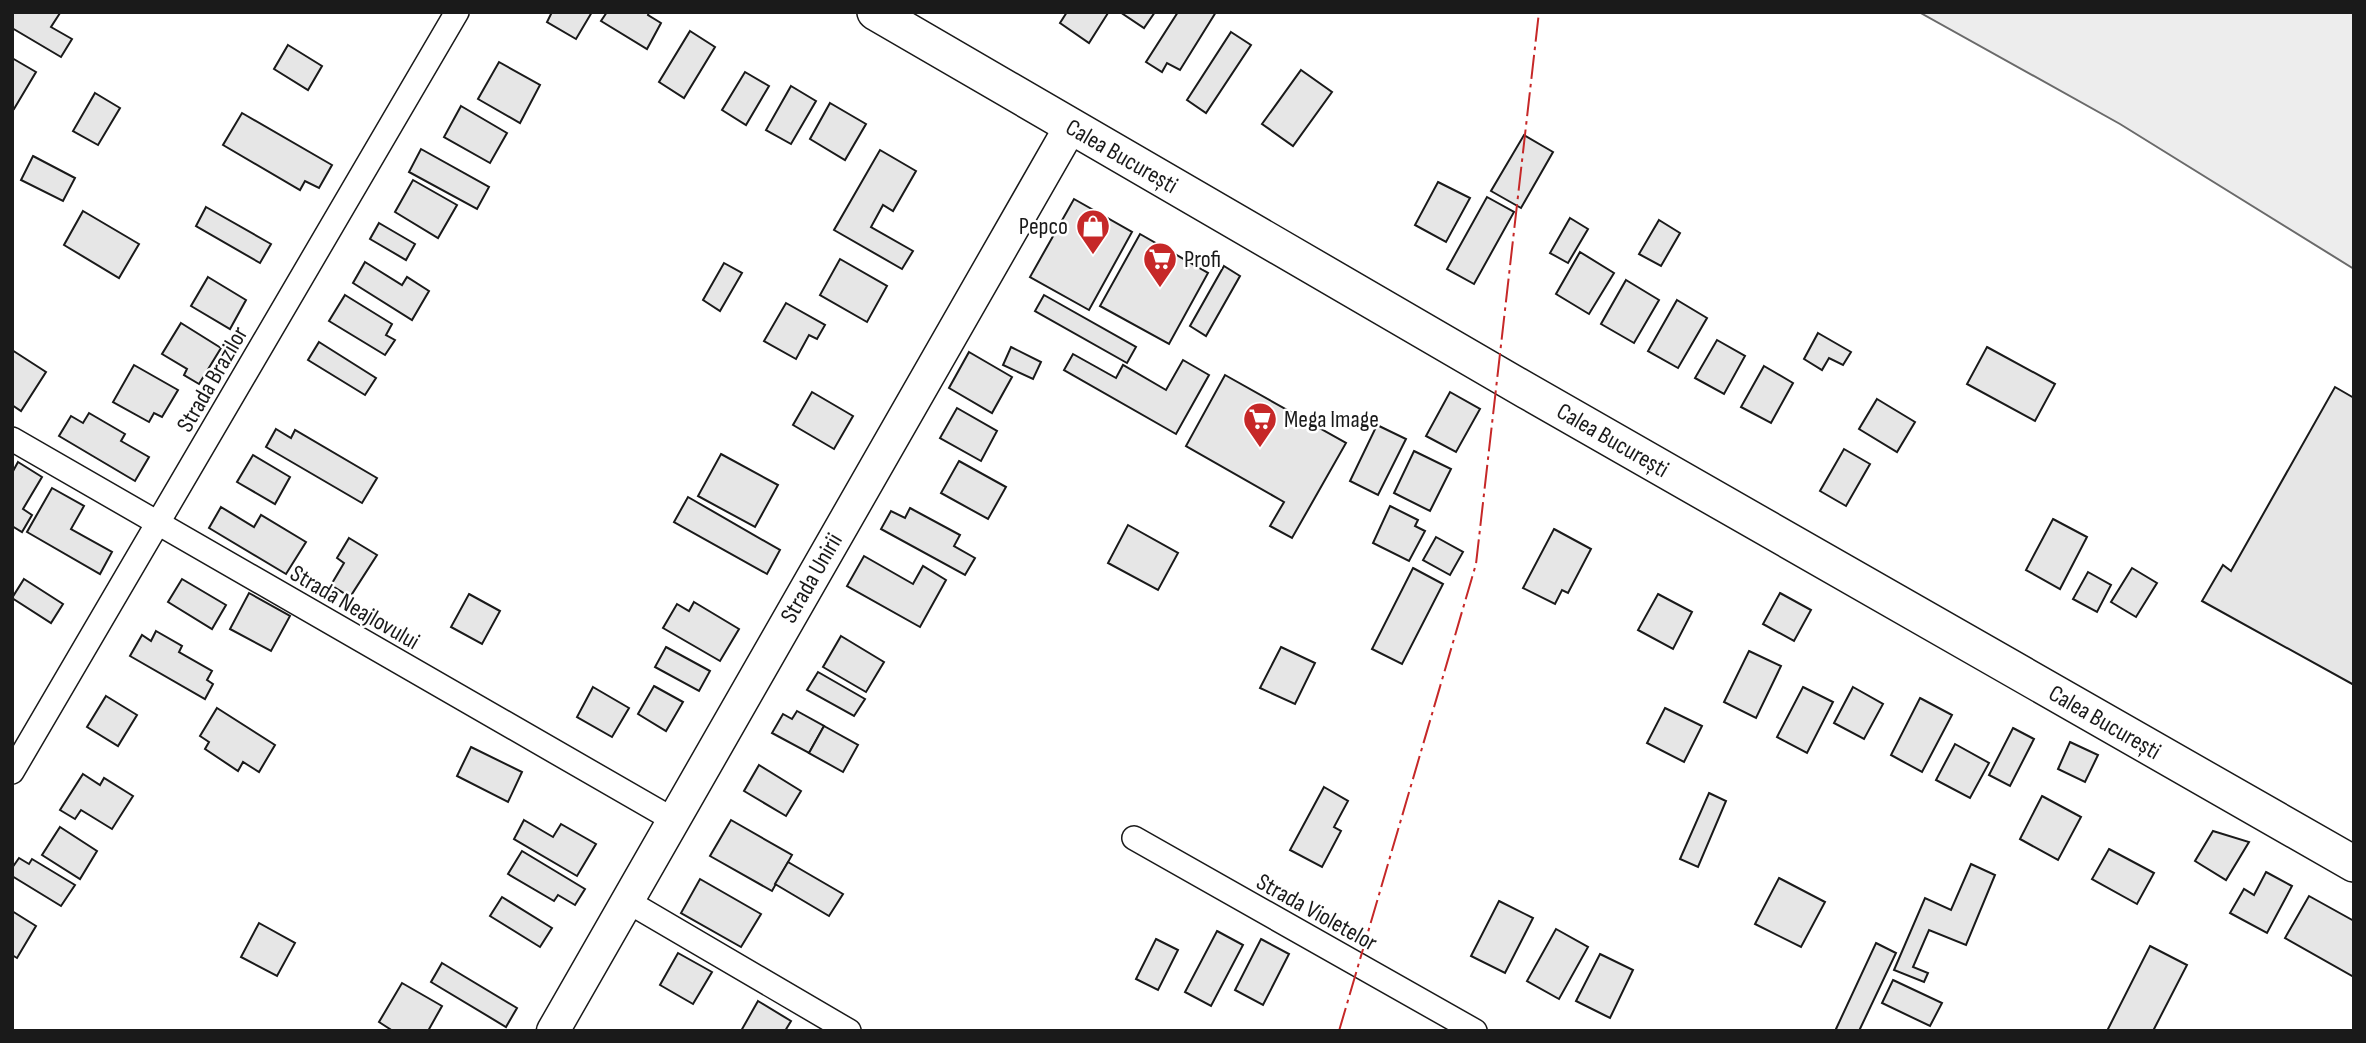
<svg xmlns="http://www.w3.org/2000/svg" width="2366" height="1043" font-family="'Sofia Sans Condensed',sans-serif">
	<style>
		.green { fill: #ededed; stroke: #6a6a6a; stroke-width: 2 }
		.building { fill: #e6e6e6; stroke: #1a1a1a; stroke-width: 2 }
		.lines { fill: none; stroke-linecap: round; stroke-linejoin: round }
		.street-casing { stroke: #1a1a1a; stroke-width: 26 }
		.secondary-casing { stroke: #1a1a1a; stroke-width: 35 }
		.primary-casing { stroke: #1a1a1a; stroke-width: 38 }
		.street { stroke: #fff; stroke-width: 23 }
		.secondary { stroke: #fff; stroke-width: 32 }
		.primary { stroke: #fff; stroke-width: 35 }
		.power { stroke: #c62828; stroke-width: 2; stroke-dasharray: 24 5 3.5 5; stroke-linecap: butt }
		.labels { text-anchor: middle; stroke-width: 5; stroke-linejoin: round; paint-order: stroke }
		.street-label { font-size: 24px; fill: #1a1a1a; stroke: #fff }
		.poi-label { font-size: 24px; fill: #1a1a1a; stroke: #fff; text-anchor: start }
	</style>
	<rect width="100%" height="100%" fill="#fff"/>
	<!-- green -->
	<path class="green" d="M1919,12h435v257l-234,-145z"/>
	<!-- building -->
	<g class="building">
		<path d="M12,12l48,1 -9,14 21,12 -11,18 -49,-29z"/>
		<path d="M552,12h40l-16,27 -29,-17z"/>
		<path d="M607,12h42l-1,3 13,8 -14,26 -46,-28z"/>
		<path d="M1067,12h39l2,1 -19,30 -29,-20z"/>
		<path d="M1120,12h35l-11,16z"/>
		<path d="M1178,12h38l-36,58 -13,-7 -5,9 -16,-10z"/>
		<path d="M690,31l25,16 -31,51 -25,-16z"/>
		<path d="M1231,32l20,13 -45,68 -19,-13z"/>
		<path d="M288,45l34,21 -14,24 -34,-21z"/>
		<path d="M12,58l24,14 -22,37 -2,-1z"/>
		<path d="M499,62l41,23 -20,38 -42,-24z"/>
		<path d="M1301,70l31,22 -39,54 -31,-22z"/>
		<path d="M745,72l24,14 -23,39 -24,-15z"/>
		<path d="M791,86l25,15 -25,43 -25,-14z"/>
		<path d="M95,93l25,15 -22,37 -25,-14z"/>
		<path d="M830,103l36,21 -21,36 -35,-21z"/>
		<path d="M461,106l46,27 -17,30 -46,-26z"/>
		<path d="M242,113l90,52 -13,23 -14,-7 -5,9 -77,-45z"/>
		<path d="M1524,135l29,17 -32,56 -30,-17z"/>
		<path d="M421,149l68,38 -12,22 -68,-37z"/>
		<path d="M880,150l36,21 -23,40 -10,-6 -12,22 42,24 -11,18 -68,-39z"/>
		<path d="M33,156l42,22 -12,23 -42,-21z"/>
		<path d="M413,180l44,25 -19,33 -43,-26z"/>
		<path d="M1438,182l32,16 -24,44 -31,-17z"/>
		<path d="M1487,197l27,15 -40,72 -27,-15z"/>
		<path d="M1074,199l58,33 -43,78 -59,-33z"/>
		<path d="M206,207l65,37 -11,19 -64,-37z"/>
		<path d="M83,211l56,33 -20,34 -55,-33z"/>
		<path d="M1570,218l18,11 -20,34 -18,-10z"/>
		<path d="M1659,220l21,13 -19,33 -22,-12z"/>
		<path d="M379,223l36,21 -9,16 -36,-21z"/>
		<path d="M1140,234l68,39 -39,71 -69,-38z"/>
		<path d="M1580,252l34,21 -25,41 -33,-20z"/>
		<path d="M840,259l47,27 -20,36 -47,-27z"/>
		<path d="M365,262l37,23 5,-8 22,14 -17,29 -59,-37z"/>
		<path d="M724,263l18,10 -22,38 -17,-11z"/>
		<path d="M1224,266l16,10 -34,60 -16,-10z"/>
		<path d="M208,277l38,23 -16,29 -39,-23z"/>
		<path d="M1626,280l33,20 -25,43 -33,-19z"/>
		<path d="M345,295l47,29 -6,11 9,5 -10,15 -56,-34z"/>
		<path d="M1044,295l92,52 -9,16 -92,-52z"/>
		<path d="M1677,300l30,18 -29,50 -30,-17z"/>
		<path d="M786,303l39,22 -8,14 -8,-4 -13,24 -32,-18z"/>
		<path d="M181,323l40,25 -22,36 -15,-9 3,-6 -25,-15z"/>
		<path d="M1818,333l33,19 -8,13 -14,-7 -7,12 -18,-11z"/>
		<path d="M1717,340l28,16 -21,38 -29,-16z"/>
		<path d="M319,342l57,36 -11,17 -57,-35z"/>
		<path d="M1011,347l30,15 -8,17 -30,-14z"/>
		<path d="M1987,347l68,37 -20,37 -68,-37z"/>
		<path d="M12,350l34,22 -25,39 -9,-6z"/>
		<path d="M969,352l43,25 -20,36 -43,-25z"/>
		<path d="M1073,354l43,24 7,-13 43,25 17,-30 26,15 -33,59 -112,-64z"/>
		<path d="M134,365l44,25 -16,27 -8,-4 -5,9 -36,-20z"/>
		<path d="M1764,366l29,17 -22,40 -30,-16z"/>
		<path d="M1225,375l121,68 -54,95 -22,-12 14,-24 -98,-56z"/>
		<path d="M2335,387l19,11v287l-152,-84 21,-36 8,6z"/>
		<path d="M812,392l41,24 -19,33 -41,-24z"/>
		<path d="M1450,392l30,17 -24,43 -30,-16z"/>
		<path d="M1877,399l38,23 -18,30 -38,-23z"/>
		<path d="M957,408l40,23 -16,30 -41,-23z"/>
		<path d="M89,413l36,21 -4,7 28,16 -14,24 -76,-45 12,-20 12,7z"/>
		<path d="M1377,425l29,14 -28,56 -28,-14z"/>
		<path d="M276,429l15,9 4,-8 82,48 -15,25 -96,-56z"/>
		<path d="M1844,449l26,15 -24,42 -26,-15z"/>
		<path d="M1414,451l37,18 -21,42 -36,-18z"/>
		<path d="M721,454l57,31 -23,42 -57,-31z"/>
		<path d="M253,455l37,22 -15,27 -38,-22z"/>
		<path d="M959,461l47,26 -18,32 -47,-26z"/>
		<path d="M18,462l24,15 -19,32 9,6 -10,17 -10,-6v-53z"/>
		<path d="M52,488l32,18 -13,23 41,23 -12,22 -73,-42z"/>
		<path d="M688,497l92,53 -13,24 -93,-52z"/>
		<path d="M1390,506l28,14 -3,6 10,5 -16,30 -36,-18z"/>
		<path d="M221,507l33,20 7,-12 45,27 -20,32 -77,-46z"/>
		<path d="M910,508l50,27 -6,11 21,12 -10,17 -84,-46 10,-18 14,7z"/>
		<path d="M2053,519l34,18 -27,52 -34,-19z"/>
		<path d="M1128,525l50,28 -20,37 -50,-27z"/>
		<path d="M1554,529l37,20 -23,44 -6,-3 -7,14 -32,-16z"/>
		<path d="M1436,537l27,15 -13,23 -27,-15z"/>
		<path d="M349,538l28,17 -27,42 -19,-12 13,-22 -7,-5z"/>
		<path d="M864,556l49,28 10,-18 23,14 -26,47 -73,-41z"/>
		<path d="M1413,568l30,16 -41,80 -30,-15z"/>
		<path d="M2132,568l25,15 -21,34 -25,-15z"/>
		<path d="M2088,572l23,13 -14,27 -24,-13z"/>
		<path d="M24,579l39,25 -12,19 -39,-25z"/>
		<path d="M182,579l44,26 -14,24 -44,-27z"/>
		<path d="M249,593l41,23 -19,35 -41,-22z"/>
		<path d="M1780,593l31,17 -17,31 -31,-17z"/>
		<path d="M469,594l31,17 -18,33 -31,-17z"/>
		<path d="M1658,594l34,18 -19,37 -35,-19z"/>
		<path d="M694,602l45,27 -19,32 -57,-33 14,-24 12,7z"/>
		<path d="M156,631l26,15 -3,6 33,19 -5,9 6,4 -8,15 -75,-43 12,-21 9,6z"/>
		<path d="M841,636l43,26 -18,30 -43,-25z"/>
		<path d="M666,647l44,24 -11,20 -44,-24z"/>
		<path d="M1281,647l34,16 -20,41 -35,-16z"/>
		<path d="M1749,651l32,15 -25,52 -32,-16z"/>
		<path d="M818,672l47,27 -11,17 -47,-26z"/>
		<path d="M654,686l29,16 -17,29 -28,-17z"/>
		<path d="M593,687l36,21 -17,29 -35,-20z"/>
		<path d="M1803,687l30,15 -26,51 -30,-16z"/>
		<path d="M1853,687l30,17 -19,35 -30,-16z"/>
		<path d="M106,696l31,19 -19,31 -31,-19z"/>
		<path d="M1920,698l32,17 -30,57 -31,-17z"/>
		<path d="M217,708l58,37 -16,27 -16,-10 -5,9 -33,-22 4,-7 -9,-6z"/>
		<path d="M1665,708l37,18 -18,36 -37,-19z"/>
		<path d="M797,711l27,15 -15,27 -37,-20 11,-19 9,5z"/>
		<path d="M824,726l34,19 -15,27 -34,-19z"/>
		<path d="M2013,728l21,11 -24,47 -21,-11z"/>
		<path d="M2070,742l28,13 -13,27 -27,-13z"/>
		<path d="M1955,744l34,19 -19,35 -34,-18z"/>
		<path d="M471,747l51,25 -14,30 -51,-26z"/>
		<path d="M759,765l42,26 -15,25 -42,-25z"/>
		<path d="M83,774l17,11 4,-7 29,18 -21,33 -31,-19 -6,9 -15,-9z"/>
		<path d="M1324,787l24,14 -14,26 7,4 -19,36 -32,-17z"/>
		<path d="M1709,793l17,8 -28,66 -18,-8z"/>
		<path d="M2042,796l39,21 -23,43 -38,-21z"/>
		<path d="M524,820l29,17 8,-13 35,20 -19,32 -63,-37z"/>
		<path d="M731,820l61,35 -20,36 -62,-35z"/>
		<path d="M60,827l37,24 -17,28 -38,-24z"/>
		<path d="M2213,831l36,11 -23,38 -31,-19z"/>
		<path d="M2109,849l45,24 -17,31 -45,-25z"/>
		<path d="M522,851l63,38 -10,16 -17,-10 -4,6 -46,-27z"/>
		<path d="M19,858l10,6 3,-5 43,26 -14,21 -49,-30v-8z"/>
		<path d="M788,862l55,32 -14,22 -54,-32z"/>
		<path d="M1971,864l24,11 -29,70 -37,-15 -16,37 15,6 -4,9 -30,-12 31,-72 26,12z"/>
		<path d="M2266,872l26,14 -25,47 -37,-20 14,-24 10,6z"/>
		<path d="M1779,878l46,24 -24,45 -46,-23z"/>
		<path d="M700,879l61,35 -20,33 -60,-34z"/>
		<path d="M2309,896l45,25v56l-69,-39z"/>
		<path d="M502,897l50,31 -12,19 -50,-31z"/>
		<path d="M1499,901l34,17 -28,55 -34,-17z"/>
		<path d="M12,911l24,15 -19,32 -5,-3z"/>
		<path d="M259,923l36,20 -18,33 -36,-19z"/>
		<path d="M1556,929l32,18 -29,52 -32,-18z"/>
		<path d="M1217,931l26,14 -32,61 -26,-14z"/>
		<path d="M1156,939l22,11 -20,40 -22,-11z"/>
		<path d="M1261,939l28,15 -26,51 -28,-15z"/>
		<path d="M1876,943l20,10 -37,78h-20l-3,-2z"/>
		<path d="M2150,946l37,19 -34,66h-46z"/>
		<path d="M678,953l34,19 -19,32 -33,-19z"/>
		<path d="M1600,954l33,16 -23,48 -34,-17z"/>
		<path d="M442,963l75,45 -11,19 -75,-45z"/>
		<path d="M1893,980l49,23 -12,23 -48,-23z"/>
		<path d="M402,983l40,23 -14,25h-35l-14,-9z"/>
		<path d="M758,1001l33,20 -6,10h-44z"/>
	</g>
	<g class="lines">
		<!-- street casing -->
		<g class="street-casing">
			<g id="street">
				<path d="M12,439l660,380"/>
				<path d="M12,772l445,-760"/>
				<path d="M1134,838l341,193"/>
				<path d="M627,901l222,130"/>
			</g>
		</g>
		<!-- secondary casing -->
		<g class="secondary-casing">
			<path id="secondary" d="M553,1031l518,-905"/>
		</g>
		<!-- primary casing -->
		<g class="primary-casing">
			<path id="primary" d="M875,12l652,379 827,473"/>
		</g>
		<!-- street -->
		<use href="#street" class="street"/>
		<!-- secondary -->
		<use href="#secondary" class="secondary"/>
		<!-- primary -->
		<use href="#primary" class="primary"/>
		<!-- power -->
		<path class="power" d="M1339,1031l137,-467 63,-552"/>
	</g>
	<!-- icons -->
	<defs>
		<g id="shop-pin" transform="scale(1.75)"><path d="M0 17L-7.5 6A9.5 9.5 0 1 1 7.5 6Z" fill="#c62828" stroke="#fff"/><path d="M-5-2.5h2.3a2.7 3.5 0 0 1 5.4 0H5L5.5 6h-11ZM-1.5-2.5h3a1.5 2.3 0 0 0-3 0Z" fill="#fff"/></g>
		<g id="supermarket-pin" transform="scale(1.75)"><path d="M0 17L-7.5 6A9.5 9.5 0 1 1 7.5 6Z" fill="#c62828" stroke="#fff"/><path d="M-6-5.5h2.5l.6 2H6L4.5 2H-2.5L-4.4-4H-6ZM-1.5 3.2a1.3 1.3 0 1 0 .1 0ZM3 3.2a1.3 1.3 0 1 0 .1 0Z" fill="#fff"/></g>
	</defs>
	<g fill-rule="evenodd">
		<use href="#shop-pin" x="1093" y="226"/>
		<use href="#supermarket-pin" x="1160" y="259"/>
		<use href="#supermarket-pin" x="1260" y="419"/>
	</g>
	<g class="labels">
		<!-- street labels -->
		<g class="street-label">
			<text transform="translate(1122 156) rotate(30)" y="8">Calea București</text>
			<text transform="translate(212 379) rotate(-60)" y="8">Strada Brazilor</text>
			<text transform="translate(1613 440) rotate(30)" y="8">Calea București</text>
			<text transform="translate(811 578) rotate(-60)" y="8">Strada Unirii</text>
			<text transform="translate(355 607) rotate(30)" y="8">Strada Neajlovului</text>
			<text transform="translate(2105 722) rotate(30)" y="8">Calea București</text>
			<text transform="translate(1317 912) rotate(29)" y="8">Strada Violetelor</text>
		</g>
		<!-- poi labels -->
		<g class="poi-label">
			<text x="1068" y="234" text-anchor="end">Pepco</text>
			<text x="1184" y="267">Profi</text>
			<text x="1284" y="427">Mega Image</text>
		</g>
	</g>
	<!-- border -->
	<rect width="2366" height="1043" fill="none" stroke="#1a1a1a" stroke-width="28"/>
</svg>
